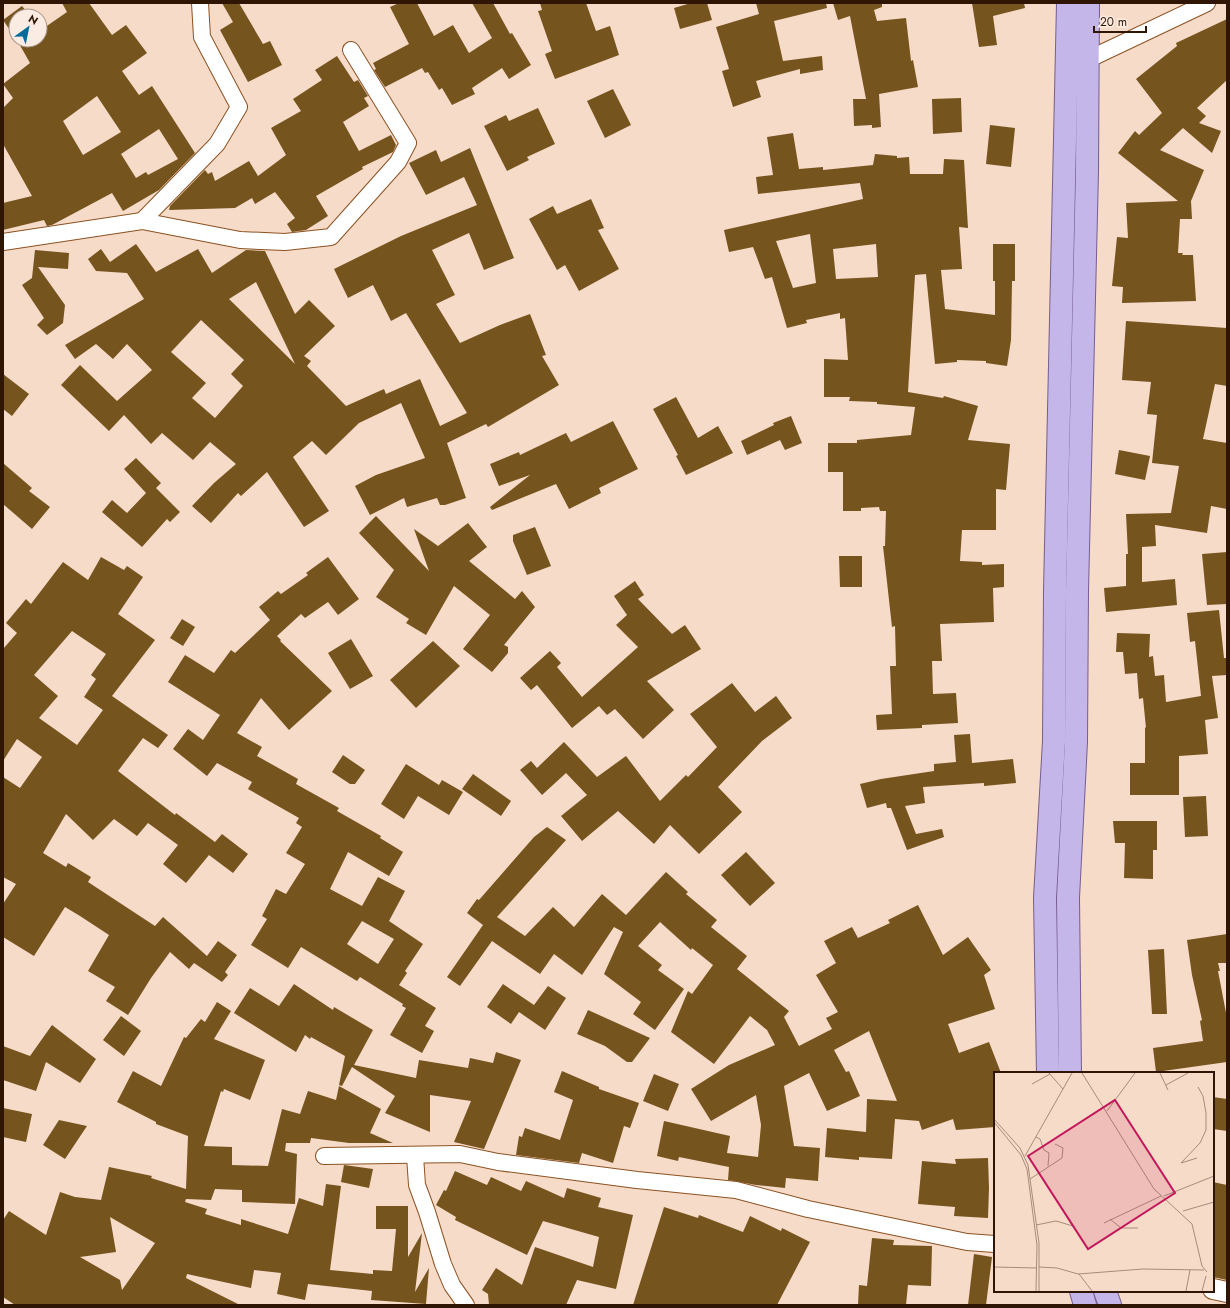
<svg xmlns="http://www.w3.org/2000/svg" width="1230" height="1308" font-family="Jost,sans-serif">
	<style>
		.building { fill: #75541e; fill-rule: evenodd }
		.lines { fill: none; stroke-linecap: round; stroke-linejoin: round }
		.minor-casing { stroke: #8c5222; stroke-width: 18 }
		.tertiary-casing { stroke: #8c5222; stroke-width: 22 }
		.primary-casing { stroke: #765e8e; stroke-width: 24 }
		.minor { stroke: #fff; stroke-width: 16 }
		.tertiary { stroke: #fff; stroke-width: 20 }
		.primary { stroke: #c4b6e8; stroke-width: 22 }
		.inset-road { fill: none; stroke: #a78c7a; stroke-width: 1 }
		.view { fill: #c2185b; fill-opacity: 0.15; stroke: #c2185b; stroke-width: 2 }
		.inset-edge { fill: none; stroke: #2f1604; stroke-width: 2 }
	</style>
	<rect width="100%" height="100%" fill="#f7dbc9"/>
	<!-- building -->
	<g class="building">
		<path d="M62,3h27l23,32 14,-10 21,28 -25,18 17,24 13,-9 43,67 -36,37 -36,21 -11,-18 -60,32 -5,1 -3,-6 -41,10v-27l29,-7 -29,-52v-36l10,-10 -10,-14 27,-21 -13,-23h23v-11l1,1 26,-18zM97,96l24,36 -38,23 -20,-34zM159,129l19,30 -30,16 -2,-3 -10,6 -15,-24z"/>
		<path d="M222,3h17l24,41 7,-3 12,24 -34,17 -28,-52 13,-8z"/>
		<path d="M399,3h18l17,33 19,-11 16,28 23,-15 -20,-35h21l17,31 2,-1 19,32 -22,14 -7,-11 -30,20 3,6 -23,11 -10,-17 -3,2 -11,-18 -3,1 -3,-5 -37,19 -11,-17 2,-1 -3,-6 36,-19 -19,-37z"/>
		<path d="M540,3h46l10,28 14,-5 9,29 -64,24 -10,-25 7,-3 -14,-40 4,-1z"/>
		<path d="M691,3h16l5,17 -32,9 -6,-21z"/>
		<path d="M756,3h70l1,5 -53,13 9,40 39,-5 1,14 -23,4v-5l-44,12 5,16 -28,10 -11,-36 7,-2 -13,-42 43,-13z"/>
		<path d="M833,3h49v4l-8,3 3,11 29,-3 5,43 2,-1 5,27 -39,7 2,33 -9,1v-3l-18,1 -1,-27h13l-16,-83 -12,4z"/>
		<path d="M972,3h52l1,5 -32,8 4,29 -18,2z"/>
		<path d="M22,6l8,10h-14v23l-13,-19z"/>
		<path d="M1227,19v61l-30,28 9,8 -7,7 22,8 -9,22 -29,-25 -23,22 44,20 -13,31 1,18h-12l-2,34h5l-1,2h11l3,46 -74,2 1,-16 -11,-1 5,-49 11,1 -2,-35 52,-2 -60,-48 17,-22 4,4 23,-22 -26,-34 41,-33 -1,-3z"/>
		<path d="M337,56l17,26 4,-2 10,16 -4,2 5,8 -26,16 16,29 32,-16 5,10 -3,7 -31,15 1,2 -47,27 12,20 -22,14 -14,2 -5,-8 8,-6 -20,-26 -20,12 -3,-6 -17,10 -66,2 1,-4 35,-36 3,4 4,-2 3,9 34,-20 9,15 28,-21 -15,-27 30,-17 -8,-12 29,-19 -7,-10z"/>
		<path d="M613,89l18,36 -26,13 -18,-37z"/>
		<path d="M961,98l1,34 -29,2 -1,-35z"/>
		<path d="M538,108l17,36 -28,13 2,3 -22,11 -23,-45 22,-11 3,6z"/>
		<path d="M990,125l25,3 -4,39 -25,-3z"/>
		<path d="M793,133l6,36 24,-2v3l50,-5 2,-11 22,2v2l12,-1 1,17h33l1,-15 20,1 4,68 -9,-1 3,42 -21,1 4,39 50,6v-34h-2v-37h22v37h-3l-1,59 -4,26 -21,-3v-2l-29,-1v2l-22,2 -9,-90 -11,1 -7,117 35,6 1,-2 34,10 -10,34 42,4 -4,46 -10,-1v41h-34l-2,31 22,1v3l22,-1v23l-11,1 1,34 -54,2 2,37h-10l1,33 23,-1 2,30 -36,2v3l-45,2 -1,-15 16,-1 -2,-48h6l-1,-40 -3,1 -9,-81h2l1,-35h-6l-1,-4 -18,1v3h-18v-39h-15v-29h29v-3l54,-5 4,-28 -38,-3v-2l-28,-1 1,-4h-26v-38l24,1 -3,-42 -5,1v-6l-34,7 1,3 -20,5 -15,-51 -7,2 -12,-32 -24,5 -5,-22 139,-31 -3,-16 -102,11 -2,-17 17,-2 -6,-38zM810,234l6,49 -23,5 -17,-47zM876,244l2,33 -42,2 -3,-30z"/>
		<path d="M470,148l44,110 -30,12 -15,-37 -37,17 23,45 -19,9 24,39 40,-18 30,-11 16,41 -4,1 17,29 -71,42 -2,-3 -39,19 19,55 -21,7h-5l-3,-7 -30,9 -3,-9 -34,17 -15,-29 21,-11 49,-17 -24,-55 -42,20 -33,32 -14,-14 -19,16 36,54 -25,16 -37,-55 -26,24 -3,-3 -27,30 -19,-17 22,-23 22,-19 -26,-22 -17,18 -31,-27 -11,11 -27,-29 -15,16 -48,-46 19,-20 37,36 35,-31 -25,-26 -14,15 -17,-15 -21,15 -10,-14 79,-46 -17,-26 -31,-2 -8,-12 13,-10 9,13 26,-18 20,28 42,-23 14,24 34,-23 19,1 30,63 14,-14 26,26 -31,30 7,5 -4,5 39,40 38,-17 2,5 34,-15 20,47 27,-13 -61,-100 -15,8 -18,-36 -25,13 -14,-29 67,-33 76,-31 -13,-28 -38,18 -17,-32 27,-13 5,12zM256,282l39,82 -66,-65zM201,320l43,40 -13,14 12,12 -28,32 -23,-20 14,-15 -35,-31z"/>
		<path d="M591,199l13,29 -6,2 21,39 -40,22 -14,-26 -8,5 -28,-51 24,-13 4,8z"/>
		<path d="M35,250l34,3 -1,16 -30,-2 27,38 -2,18 -16,12 -10,-10 7,-7 -22,-33 10,-7z"/>
		<path d="M1126,321l101,7v58l-12,-2 -12,55 24,4v66l-16,-3 -4,27 -52,-8 1,21 -14,1v35l33,-3 2,26 -71,7 -2,-24 22,-2v-32h2l-2,-40 45,-1 8,-47 -27,-3 5,-48 -10,-1 4,-32 -29,-2z"/>
		<path d="M3,374l26,20 -17,22 -9,-7z"/>
		<path d="M676,397l22,41 20,-12 15,27 -47,22 -10,-19 2,-1 -25,-46z"/>
		<path d="M791,416l11,27 -17,7 -5,-10 -33,15 -6,-14 33,-16 -1,-2z"/>
		<path d="M613,421l25,48 -39,19 2,5 -32,16 -13,-25 -64,26 -2,-3 40,-32 -31,11 -9,-22 29,-12 1,3 46,-22 5,9z"/>
		<path d="M1119,450l31,6 -5,24 -30,-6z"/>
		<path d="M136,458l25,25 -5,5 24,24 -10,10 -3,-3 -25,28 -40,-35 10,-12 15,13 19,-20 -22,-24z"/>
		<path d="M3,463l29,25 -3,3 21,16 -18,22 -29,-25z"/>
		<path d="M376,516l53,55 -15,-42 24,17 30,-23 19,24 -18,14 46,38 7,-8 13,16 -31,38 4,2v6l-16,19 -29,-23 27,-34 -36,-29 -28,49 -20,-12 3,-4 -33,-22 18,-27 -35,-37z"/>
		<path d="M535,527l16,39 -24,9 -14,-34v-6z"/>
		<path d="M1227,552v52l-20,1 -5,-51z"/>
		<path d="M839,556h23v31h-22z"/>
		<path d="M101,557l23,13 3,-4 16,11 -25,37 37,26 -43,56 56,39 -10,13 -15,-10 -25,33 57,44 1,-2 39,29 7,-8 26,20 -15,19 -24,-18 -23,28 -23,-19 15,-19 -30,-22 -11,13 -23,-17 -21,21 -27,-26 -23,39 23,14 2,-4 23,14 -3,5 67,44 8,-9 44,39 11,-15 19,14 -12,17 3,3 -6,7 -28,-19 -5,6 -19,-17 -19,26 -23,37 -22,-14 9,-14 -27,-16 21,-36 -29,-19 -15,-9 -31,49 -31,-19v-33l13,-20 -13,-7v-100l17,11 22,-31 -25,-18 -14,22v-112l14,-16 -11,-10 20,-24 5,5 32,-42 25,18zM72,631l34,23 -15,21 5,4 -12,18 19,13 -26,35 -38,-27 19,-22 -24,-21z"/>
		<path d="M328,557l31,42 -21,16 -10,-13 -23,16 -4,-4 -24,22 4,4 -1,1 52,50 -43,39 -28,-32 -24,35 25,14 -5,9 41,23 -2,5 43,24 -2,3 44,25 -1,2 23,14 -14,24 -41,-24 -18,37 32,17 16,-29 27,14 -16,30 34,23 -18,27 2,2 -8,12 37,23 -11,18 9,5 -12,22 -32,-18 16,-27 -4,-2 1,-2 -43,-27 -3,4 -56,-34 -13,21 -37,-23 16,-26 -5,-3 14,-27 10,5 19,-30 -19,-11 16,-26 -6,-4 3,-5 -51,-29 4,-7 -35,-19 -10,13 -34,-27 15,-20 15,11 17,-25 -52,-33 17,-27 29,18 17,-23 4,3 35,-33 -11,-13 19,-16 3,3 27,-19 -2,-2zM362,921l32,18 -16,25 -31,-20z"/>
		<path d="M635,581l9,14 -6,4 34,35 13,-9 16,24 -54,32 27,29 -31,29 -28,-30 -8,6 -8,-9 -27,22 -35,-43 -6,5 -11,-12 30,-27 11,12 -4,4 25,30 56,-50 -22,-22 11,-10 -13,-19z"/>
		<path d="M1219,610l5,48h3v17l-15,1 6,42 -13,2 3,34 -29,2v39h-49v-32h15v-36l1,1 -3,-30 -4,1 -2,-26 -12,1 -2,-22h-7l1,-19 33,1 -1,23 4,-1 2,20 9,-1 2,27 35,-6 -6,-55 -5,1 -3,-29z"/>
		<path d="M182,619l13,8 -12,19 -13,-8z"/>
		<path d="M351,639l22,37 -23,13 -22,-36z"/>
		<path d="M433,641l27,25 -44,42 -26,-28z"/>
		<path d="M732,683l23,29 21,-16 16,22 -30,23 -44,46 24,25 -43,42 -29,-29 -16,19 -36,-33 -36,30 -21,-25 26,-21 -21,-22 -24,22 -22,-25 11,-9 6,7 27,-26 33,35 29,-21 34,45 26,-26 2,2 29,-30 -27,-33z"/>
		<path d="M970,734l2,29 41,-4 3,24 -32,3v-3l-61,4 2,16 -20,3 11,28 26,-5 2,8 -37,13 -16,-42h-4l-1,-5 -19,5 -7,-24 21,-5 53,-8v-7l22,-2 -2,-27z"/>
		<path d="M343,755l22,15 -10,14h-5l-18,-12z"/>
		<path d="M406,764l33,21 3,-5 21,12 -14,23 -31,-19 -14,23 -23,-15z"/>
		<path d="M473,774l38,27 -10,15 -39,-27z"/>
		<path d="M1206,796l2,40 -23,1 -2,-40z"/>
		<path d="M1113,821h44v29h-4v29l-29,-1 1,-35h-10z"/>
		<path d="M547,827l19,13 -69,77 28,19 28,-29 21,20 28,-33 24,21 40,-43 22,20 -2,2 31,26 -6,7 36,29 -10,13 52,42 -5,6 15,29 33,-17 -6,-11 12,-6 -22,-37 20,-12 -12,-22 28,-14 6,11 32,-15 -2,-3 30,-15 25,50 25,-18 23,33 -7,5 11,34 -47,15 11,29 30,-11 12,31h-6v23l-2,1 2,30 -39,3 -3,-11 -31,11 -3,-9 -24,-2 -3,40 -33,-2v3l-34,-3 2,-29 39,4 1,-33 30,2 -28,-70 -35,19 12,22 3,-1 11,25 -33,15 -18,-38 -25,13 10,60 26,2 -2,33 -32,-3 -1,10 -29,-3 -28,-5 1,-13 -50,-10 -1,4 -21,-5 7,-35 66,15 -3,17 31,4 3,-32 -5,-30 -45,26 -20,-32 38,-24 46,-20 -8,-15 -17,-14 -36,48 -43,-32 17,-41 4,3 21,-29 -21,-17 -1,2 -31,-28 -22,24 24,19 -4,5 26,19 -29,41 -22,-16 8,-12 -37,-28 19,-42 -9,-5 -32,48 -28,-21 -14,20 -48,-33 -32,45 -13,-9 36,-52 -16,-12 10,-14 2,1 55,-63z"/>
		<path d="M746,852l29,31 -25,23 -29,-31z"/>
		<path d="M1227,934v29h-9l2,8h-2l9,47v44l-71,10 -3,-24 50,-7 -3,-20 2,-1 -10,-45 -5,-35z"/>
		<path d="M1164,949l3,65h-15l-4,-64z"/>
		<path d="M294,984l39,26 1,-3 39,23 -19,35 62,13 3,-18 49,8 2,-10 23,5 3,-11 25,8 -37,89 -30,-7 17,-41 -41,-6v37l-45,-19 10,-17 -43,-29 -10,19 -3,-1 6,-29 -34,-19 -1,2 -5,-4 -9,17 -62,-39 16,-25 29,18z"/>
		<path d="M503,984l31,21 14,-19 18,12 -21,32 -26,-18 -8,12 -24,-17z"/>
		<path d="M217,1002l14,9 -17,28 51,21 -15,40 -26,-11 -1,3 -2,-1 -17,55 28,1v18l36,1 14,-57 18,5 8,-23 28,9 3,-14 42,23 -11,24 23,10h-44l-38,-5 -1,5h-24l-1,8 12,3 -2,50 -53,-2v-12l-27,-1 -4,11 -25,-1 -1,3 22,7 -2,5 36,11v-6l47,15 11,-36 24,8 3,-22 15,2 -11,84 43,4v-4l19,1 4,-42h-20v-23h32v51l14,-24 -7,59 14,-24 -3,36 -55,-4 1,-9 -64,-7 -3,16 -28,-6 4,-21 -27,-3 -3,18 -64,-14 -1,4 54,27h-225l-12,-8v-77l6,-9 37,24 14,-43 15,5 26,3 8,-33 43,9 -1,2 35,11 2,-53 -32,-12v-2l-39,-20 16,-31 28,15 23,-49 2,1 15,-19 4,3zM110,1217l45,26 -33,47 -2,-10 -40,-23 36,-5z"/>
		<path d="M588,1010l62,28 -18,24h-5l-22,-16 -28,-12z"/>
		<path d="M121,1016l20,15 -17,25 -21,-16z"/>
		<path d="M52,1025l44,34 -16,24 -34,-21 -10,29 -33,-11v-34l27,10z"/>
		<path d="M562,1071l37,16v2l40,14 -9,25 -6,-2 -11,37 -31,-10 -3,10 -63,-8 3,-19 3,1 3,-9 35,12 13,-40 -19,-8z"/>
		<path d="M654,1074l25,10 -11,27 -25,-10z"/>
		<path d="M1213,1097l14,2v32l-14,-2z"/>
		<path d="M3,1108l29,6 -6,28 -23,-5z"/>
		<path d="M59,1120l28,6 -22,33 -22,-14z"/>
		<path d="M988,1158l1,30 -1,30 -34,-2 1,-9 -37,-3 4,-43 34,3 -1,-5z"/>
		<path d="M344,1165l29,4 -4,19 -28,-6z"/>
		<path d="M455,1171l32,14 4,-8 30,14 5,-10 38,17 3,-10 34,10 -3,9 35,8 -17,74 -39,-9 -11,25h-77l-1,-11 -6,-4 14,-22 26,17 13,-38 58,20 6,-30 -56,-16 -16,34 -72,-35 1,-3 -20,-12 8,-15 2,1z"/>
		<path d="M1213,1182l14,3v95l-14,-3z"/>
		<path d="M664,1207l34,11 1,-3 44,17 7,-16 31,15 1,-3 28,14 -33,63h-144z"/>
		<path d="M872,1238l22,2 -1,5 39,1 -1,40 -23,-1 -2,20h-48l1,-20 8,1z"/>
		<path d="M974,1254l18,3 -6,48h-18z"/>
	</g>
	<g class="lines">
		<!-- minor casing -->
		<g class="minor-casing">
			<g id="minor">
				<path d="M1087,60l120,-57"/>
				<path d="M142,221l75,-77 22,-37 -37,-70 -2,-34"/>
				<path d="M3,242l139,-21 98,19 45,2 46,-5 67,-75 10,-19 -57,-93"/>
				<path d="M324,1156l136,-2 38,8 139,18 99,10 72,19 159,33 28,2"/>
				<path d="M415,1156l2,29 10,27 16,52 9,21 14,20"/>
			</g>
		</g>
		<!-- tertiary casing -->
		<g class="tertiary-casing">
			<path id="tertiary" d="M1213,1289l14,3"/>
		</g>
		<!-- primary casing -->
		<g class="primary-casing">
			<g id="primary">
				<path d="M1048,1073l-3,-175 9,-157 1,-150 13,-588"/>
				<path d="M1070,1073l-2,-175 8,-156 1,-151 10,-419 1,-169"/>
				<path d="M1081,1291l4,14"/>
				<path d="M1105,1291l5,14"/>
			</g>
		</g>
		<!-- minor -->
		<use href="#minor" class="minor"/>
		<!-- tertiary -->
		<use href="#tertiary" class="tertiary"/>
		<!-- primary -->
		<use href="#primary" class="primary"/>
	</g>
	<!-- overview -->
	<g transform="translate(994 1072)">
		<rect width="220" height="220" fill="#f7dbc9"/>
		<path class="inset-road" d="M55,1l14,16M88,1l72,116 38,35 10,42 5,6M166,1l8,17M38,12l18,-10M172,13l22,-12M113,39l28,-38M0,47l26,29 8,17 11,78v48M0,50l27,33 6,14 10,76 -1,46M42,65l4,2 4,11 5,3 -1,13M31,84l47,-83M187,91l19,-20 6,-13v-17l-3,-17 -5,-9M187,91l16,-5M36,107l32,-21 1,-10 -8,-4M170,124l50,-20M189,139l31,-9M116,147l11,9h17M110,151l57,-27M42,153l20,-4 17,5M0,195l43,1M45,195l18,1 21,6 65,-5 61,1M85,202l13,17M192,219l4,-21M208,219l4,-15"/>
		<path class="view" d="M121,28l60,93 -87,56 -60,-93z"/>
		<rect width="220" height="220" class="inset-edge"/>
	</g>
	<!-- border -->
	<rect width="1230" height="1308" fill="none" stroke="#2f1604" stroke-width="8"/>
	<!-- north arrow -->
	<g transform="translate(28 28) rotate(33)"><circle r="19" fill="#faece2" stroke="#a99689"/>
	<path d="M0-3L7 15L0 10L-7 15Z" fill="#016c99"/>
	<text y="-6" font-size="11" font-weight="bold" text-anchor="middle" fill="#2f1604">N</text>
	</g>
	<!-- scale -->
	<path d="M1094 26v6h52v-6" fill="none" stroke="#2f1604" stroke-width="2"/>
	<text x="1100" y="26" font-size="12" fill="#2f1604" stroke="#faece2" stroke-width="3" paint-order="stroke">20 m</text>
</svg>
